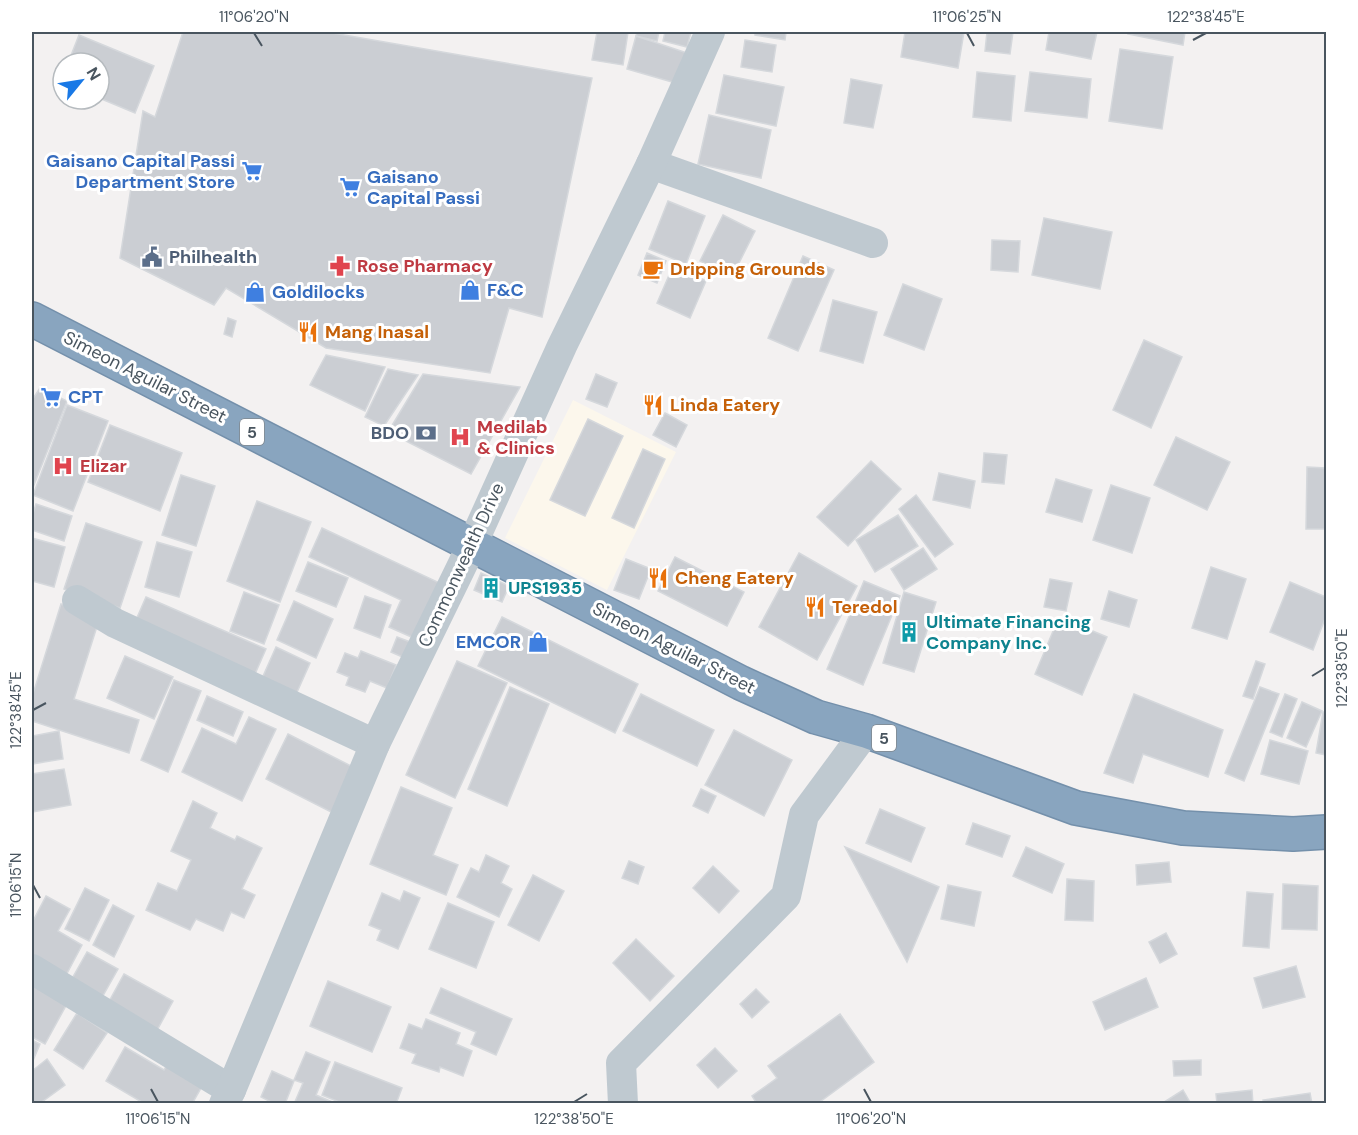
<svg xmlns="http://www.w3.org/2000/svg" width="1358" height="1135" font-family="'DM Sans',sans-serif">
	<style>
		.commercial { fill: #fcf7ec }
		.building { fill: #cbced3; stroke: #d5d8dc; stroke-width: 1.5 }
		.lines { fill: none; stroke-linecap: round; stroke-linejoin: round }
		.highway-casing { stroke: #7490ab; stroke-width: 36 }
		.minor { stroke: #bfc9d0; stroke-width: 30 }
		.highway { stroke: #89a5bf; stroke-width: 33 }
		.ticks { fill: none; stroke: #49555f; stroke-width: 2 }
		.labels { text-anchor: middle; stroke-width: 6; stroke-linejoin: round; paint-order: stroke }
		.shield { fill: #fff; stroke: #80888f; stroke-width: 1.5 }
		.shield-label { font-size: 16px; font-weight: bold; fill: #49555f }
		.shop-label { font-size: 18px; font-weight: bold; fill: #366cbe; stroke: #fff; text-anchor: start }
		.service-label { font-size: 18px; font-weight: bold; fill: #4e5e75; stroke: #fff; text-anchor: start }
		.health-label { font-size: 18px; font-weight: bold; fill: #be3a42; stroke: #fff; text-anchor: start }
		.food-label { font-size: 18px; font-weight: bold; fill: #c56008; stroke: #fff; text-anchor: start }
		.street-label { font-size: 18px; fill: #49555f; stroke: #fff }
		.culture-label { font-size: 18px; font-weight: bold; fill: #0d838f; stroke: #fff; text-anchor: start }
		.neatline { fill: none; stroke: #49555f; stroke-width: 2 }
		.ticks-label { font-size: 15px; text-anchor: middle; fill: #49555f }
	</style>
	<rect width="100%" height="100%" fill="#f3f1f1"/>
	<!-- commercial -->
	<path class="commercial" d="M573,400l103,52 -69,138 -102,-52z"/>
	<!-- building -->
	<g class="building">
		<path d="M183,32h144l265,46 -50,239 -33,-9 -19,65 -164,-25 -100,-60 -12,17 -94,-47 23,-147 12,6z"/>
		<path d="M597,32h31l-5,33 -31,-5z"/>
		<path d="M637,32h22l-2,9 -21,-5z"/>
		<path d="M665,32h26l-4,15 -24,-6z"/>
		<path d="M755,32h31l-1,8 -30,-5z"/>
		<path d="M905,32h59l-6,36 -57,-11z"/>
		<path d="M987,32h26l-3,22 -25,-3z"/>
		<path d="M1049,32h48l-6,27 -45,-9z"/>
		<path d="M1129,32h56l-2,13 -55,-11z"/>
		<path d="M79,35l75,31 -19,47 -36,-15v-35h-31z"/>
		<path d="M636,36l51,17 -8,31 -52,-15z"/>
		<path d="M745,40l31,5 -4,27 -31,-5z"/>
		<path d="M1120,49l53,8 -11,72 -53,-8z"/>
		<path d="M977,72l38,4 -4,45 -38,-4z"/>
		<path d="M1030,72l61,7 -4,39 -62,-7z"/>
		<path d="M724,75l60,12 -8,39 -60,-13z"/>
		<path d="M851,79l31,6 -9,43 -29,-5z"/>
		<path d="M709,115l62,15 -10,48 -63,-14z"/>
		<path d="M668,201l37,15 -19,48 -37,-15z"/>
		<path d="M723,215l32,16 -23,46 -32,-16z"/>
		<path d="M1044,218l68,14 -12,57 -68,-14z"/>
		<path d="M992,240l28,1 -2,31 -27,-2z"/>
		<path d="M647,253l19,8 -9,22 -19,-8z"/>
		<path d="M803,256l31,14 -36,81 -30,-13z"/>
		<path d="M673,266l33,15 -16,37 -33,-15z"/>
		<path d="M903,284l39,15 -18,51 -40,-15z"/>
		<path d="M833,300l44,12 -14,51 -43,-12z"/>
		<path d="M228,318l8,3 -4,16 -8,-3z"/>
		<path d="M1144,340l38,17 -31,71 -38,-18z"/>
		<path d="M326,355l59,12 -20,44 -55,-26z"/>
		<path d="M388,369l30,6 -34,51 -19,-9z"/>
		<path d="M423,374l97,13 -49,87 -83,-42z"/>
		<path d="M596,374l21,9 -10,24 -21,-8z"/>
		<path d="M40,388l27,13 -35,89v-90z"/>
		<path d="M67,405l41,16 -35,90 -40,-16z"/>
		<path d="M665,413l22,12 -11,22 -23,-12z"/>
		<path d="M588,419l35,17 -38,80 -35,-16z"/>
		<path d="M110,425l72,28 -22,58 -72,-29z"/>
		<path d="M1176,437l54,25 -23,48 -53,-25z"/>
		<path d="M643,449l22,10 -31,69 -22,-10z"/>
		<path d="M984,453l23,2 -3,29 -22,-2z"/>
		<path d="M871,461l30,28 -53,57 -31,-29z"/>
		<path d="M1307,467l19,1v61h-20z"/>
		<path d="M939,473l36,8 -5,27 -37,-8z"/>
		<path d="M181,475l34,11 -19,60 -34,-11z"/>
		<path d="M1056,479l36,11 -10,32 -36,-10z"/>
		<path d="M1111,485l39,13 -18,55 -39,-13z"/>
		<path d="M916,495l37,49 -18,13 -36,-48z"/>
		<path d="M257,501l54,21 -31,80 -53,-21z"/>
		<path d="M36,504l36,12 -8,25 -32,-11v-13z"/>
		<path d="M898,515l20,31 -43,26 -19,-32z"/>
		<path d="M86,523l56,19 -22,66 -56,-19z"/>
		<path d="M322,528l122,57 -26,55 -29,-13 12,-27 -92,-43z"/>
		<path d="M32,538l33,9 -11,40 -22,-6z"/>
		<path d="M157,542l35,10 -13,45 -34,-10z"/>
		<path d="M923,548l14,21 -33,21 -13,-21z"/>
		<path d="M799,553l58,33 -40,74 -58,-33z"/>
		<path d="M675,557l69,35 -17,34 -69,-35z"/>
		<path d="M626,559l25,10 -12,30 -25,-9z"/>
		<path d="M308,562l40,16 -12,29 -40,-16z"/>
		<path d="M1211,567l35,12 -19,60 -35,-11z"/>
		<path d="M481,573l28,13 -7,16 -28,-12z"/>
		<path d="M1050,579l22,4 -6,28 -22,-4z"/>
		<path d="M864,581l36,15 -37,89 -36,-16z"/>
		<path d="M1290,582l36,15v19l-13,34 -43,-18z"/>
		<path d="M1109,591l28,9 -8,27 -28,-8z"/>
		<path d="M244,592l35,13 -15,39 -34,-13z"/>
		<path d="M904,592l32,10 -22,70 -31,-9z"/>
		<path d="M365,596l26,9 -11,33 -26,-10z"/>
		<path d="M146,597l120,52 -14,32 -120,-52z"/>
		<path d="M294,601l39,18 -17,39 -39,-18z"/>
		<path d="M61,604l39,13 -26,82 65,21 -10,33 -97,-32v-24z"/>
		<path d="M502,617l136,67 -23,49 -137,-67z"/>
		<path d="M1059,617l48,20 -25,58 -47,-21z"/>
		<path d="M397,637l16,6 -6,16 -16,-7z"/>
		<path d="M276,647l34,16 -16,36 -34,-16z"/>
		<path d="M361,651l35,14 -9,23 -17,-7 -5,11 -19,-7 3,-8 -12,-5 8,-19 13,5z"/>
		<path d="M125,656l48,21 -19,42 -47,-21z"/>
		<path d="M457,661l50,22 -52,115 -49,-23z"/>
		<path d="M1256,661l9,3 -12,35 -10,-3z"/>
		<path d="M174,680l27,11 -33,81 -27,-12z"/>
		<path d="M510,687l39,17 -42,102 -39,-17z"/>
		<path d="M1260,687l19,7 -35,87 -19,-8z"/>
		<path d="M641,694l73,36 -17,36 -74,-35z"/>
		<path d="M1134,694l89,36 -15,47 -65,-23 -10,29 -29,-10z"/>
		<path d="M1285,694l12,5 -15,38 -12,-5z"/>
		<path d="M207,696l36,16 -10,24 -36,-16z"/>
		<path d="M1302,702l20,9 -16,36 -19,-9z"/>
		<path d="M1323,712h3v43l-10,-2z"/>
		<path d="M249,717l27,12 -34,72 -60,-29 20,-44 34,16z"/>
		<path d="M734,730l58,30 -28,56 -59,-31z"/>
		<path d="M59,731l4,28 -31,5v-28z"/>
		<path d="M288,734l71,36 -22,45 -71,-36z"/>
		<path d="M1270,740l38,11 -9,33 -38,-10z"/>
		<path d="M64,769l7,36 -39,7v-38z"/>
		<path d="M401,787l51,21 -19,47 25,10 -12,30 -76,-31z"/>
		<path d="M701,789l15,7 -8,17 -15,-7z"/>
		<path d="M193,801l24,12 -7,15 25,12 2,-4 25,12 -20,41 13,6 -11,23 -13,-6 -8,19 -27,-12 -6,11 -44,-20 12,-27 19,8 14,-31 -20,-9z"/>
		<path d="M880,809l45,19 -14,34 -45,-19z"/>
		<path d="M973,823l37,13 -8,21 -36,-13z"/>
		<path d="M845,847l94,40 -32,75z"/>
		<path d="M1026,847l38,17 -12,29 -39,-17z"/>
		<path d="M486,855l23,11 -8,17 11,6 -13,28 -42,-20 14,-29 8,4z"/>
		<path d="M629,861l15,6 -6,17 -16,-6z"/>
		<path d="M1169,862l2,20 -34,3 -1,-20z"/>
		<path d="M713,866l26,25 -20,22 -26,-25z"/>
		<path d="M533,875l31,16 -25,50 -31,-16z"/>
		<path d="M1067,879l27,2 -1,40 -28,-1z"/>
		<path d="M1283,884l35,2 -1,44 -35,-1z"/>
		<path d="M948,885l33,7 -7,34 -33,-7z"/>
		<path d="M85,888l24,12 -20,41 -24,-12z"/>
		<path d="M404,891l16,7 -22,51 -21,-9 4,-10 -12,-5 13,-32 18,8z"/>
		<path d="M1247,892l26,2 -4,54 -26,-2z"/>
		<path d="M46,896l24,13 -12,22 24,14 -19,36 -31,-18v-40z"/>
		<path d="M448,903l46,19 -18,46 -47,-19z"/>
		<path d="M113,905l21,11 -20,41 -21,-12z"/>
		<path d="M1166,933l11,21 -17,9 -11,-21z"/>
		<path d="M636,939l38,37 -24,25 -37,-38z"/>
		<path d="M87,952l31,17 -18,32 -31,-17z"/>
		<path d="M1296,966l9,31 -42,11 -9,-30z"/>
		<path d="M124,974l49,27 -18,33 -49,-27z"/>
		<path d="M1146,978l12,29 -53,23 -12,-28z"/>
		<path d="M328,981l63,26 -19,45 -62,-26z"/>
		<path d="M32,983l36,19 -23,42 -13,-7z"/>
		<path d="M441,988l71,31 -16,36 -25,-11 5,-12 -46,-19z"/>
		<path d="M756,989l13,13 -17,16 -12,-14z"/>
		<path d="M77,1013l30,20 -24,36 -29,-19z"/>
		<path d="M840,1014l34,48 -57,42h-60l-5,-8 25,-18 -9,-12z"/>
		<path d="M426,1019l34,14 -4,11 16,7 -9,25 -23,-9 -1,5 -27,-9 4,-9 -16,-6 9,-24 13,5z"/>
		<path d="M32,1040l8,4 -8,19z"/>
		<path d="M125,1047l39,23 5,-9 36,20 -13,23h-47l-39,-23z"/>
		<path d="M715,1048l22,23 -19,17 -21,-23z"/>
		<path d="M306,1052l24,10 -14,33 21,9h-43l9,-21 -9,-3z"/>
		<path d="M47,1059l18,26 -26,19h-7v-33z"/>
		<path d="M1201,1060v15l-27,1 -1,-15z"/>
		<path d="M335,1062l67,26 -6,16h-52l-22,-9z"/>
		<path d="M272,1071l22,10 -9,23h-10l-14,-7z"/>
		<path d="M1183,1090l8,14h-30z"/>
		<path d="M1252,1090l1,14h-36l-1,-10z"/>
		<path d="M1310,1093l2,11h-48l-1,-4z"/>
	</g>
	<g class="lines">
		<!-- highway casing -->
		<g class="highway-casing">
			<path id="highway" d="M32,319l709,364 75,34 50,14 210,77 107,20 110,6 33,-2"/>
		</g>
		<!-- minor -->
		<g class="minor">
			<path d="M651,164l222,79"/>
			<path d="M77,600l38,23 260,121"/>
			<path d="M32,969l199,121"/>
			<path d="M224,1104l7,-14 144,-346 97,-199 90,-199 89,-182 59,-132"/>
			<path d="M623,1104l-2,-41 165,-167 18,-81 62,-84"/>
		</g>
		<!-- highway -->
		<use href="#highway" class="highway"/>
	</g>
	<!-- ticks -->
	<path class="ticks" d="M254,33l8,13M967,33l7,13M1193,40l13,-7M1312,676l13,-8M33,710l13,-7M33,885l7,13M151,1089l7,13M864,1089l7,13M574,1102l13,-8"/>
	<!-- icons -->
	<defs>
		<g id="supermarket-bare" transform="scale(1.62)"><path d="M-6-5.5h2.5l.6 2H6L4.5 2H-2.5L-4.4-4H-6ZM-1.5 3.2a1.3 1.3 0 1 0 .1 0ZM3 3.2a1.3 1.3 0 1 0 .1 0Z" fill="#3f7fe0" stroke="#fff" stroke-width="2.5" paint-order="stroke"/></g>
		<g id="civic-bare" transform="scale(1.62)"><path d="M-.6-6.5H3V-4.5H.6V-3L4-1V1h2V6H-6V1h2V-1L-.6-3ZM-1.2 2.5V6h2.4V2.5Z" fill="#5c6f8a" stroke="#fff" stroke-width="2.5" paint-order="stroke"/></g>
		<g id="pharmacy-bare" transform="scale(1.62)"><path d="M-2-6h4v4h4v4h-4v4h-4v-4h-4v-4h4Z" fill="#e0444e" stroke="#fff" stroke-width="2.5" paint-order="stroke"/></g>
		<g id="cafe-bare" transform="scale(1.62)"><path d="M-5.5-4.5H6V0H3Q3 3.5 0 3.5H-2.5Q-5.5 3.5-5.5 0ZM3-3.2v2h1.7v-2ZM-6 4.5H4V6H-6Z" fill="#e8710a" stroke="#fff" stroke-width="2.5" paint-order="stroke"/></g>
		<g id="shop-bare" transform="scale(1.62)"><path d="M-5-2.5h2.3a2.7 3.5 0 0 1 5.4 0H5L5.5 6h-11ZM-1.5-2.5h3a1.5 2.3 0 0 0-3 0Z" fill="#3f7fe0" stroke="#fff" stroke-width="2.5" paint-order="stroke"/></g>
		<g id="restaurant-bare" transform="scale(1.62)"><path d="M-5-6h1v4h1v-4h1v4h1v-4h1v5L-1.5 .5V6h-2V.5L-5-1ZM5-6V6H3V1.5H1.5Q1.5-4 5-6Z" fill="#e8710a" stroke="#fff" stroke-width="2.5" paint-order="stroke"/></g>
		<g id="bank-bare" transform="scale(1.62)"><path d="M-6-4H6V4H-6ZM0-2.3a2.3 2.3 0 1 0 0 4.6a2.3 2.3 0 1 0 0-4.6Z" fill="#5c6f8a" stroke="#fff" stroke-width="2.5" paint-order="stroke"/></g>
		<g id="hospital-bare" transform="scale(1.62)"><path d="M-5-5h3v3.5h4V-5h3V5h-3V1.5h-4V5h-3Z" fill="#e0444e" stroke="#fff" stroke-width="2.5" paint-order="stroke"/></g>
		<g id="building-bare" transform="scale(1.62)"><path d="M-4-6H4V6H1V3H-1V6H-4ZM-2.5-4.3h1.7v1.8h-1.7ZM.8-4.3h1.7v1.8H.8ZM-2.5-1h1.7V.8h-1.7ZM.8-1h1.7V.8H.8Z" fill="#0f9aa8" stroke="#fff" stroke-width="2.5" paint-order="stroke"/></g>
	</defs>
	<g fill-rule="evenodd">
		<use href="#supermarket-bare" x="252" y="171"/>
		<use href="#supermarket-bare" x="350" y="187"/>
		<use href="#civic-bare" x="152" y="257"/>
		<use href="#pharmacy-bare" x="340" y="266"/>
		<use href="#cafe-bare" x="653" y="269"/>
		<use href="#shop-bare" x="470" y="290"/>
		<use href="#shop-bare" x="255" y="292"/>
		<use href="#restaurant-bare" x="308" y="332"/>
		<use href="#supermarket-bare" x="51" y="397"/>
		<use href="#restaurant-bare" x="653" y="405"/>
		<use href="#bank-bare" x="426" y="433"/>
		<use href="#hospital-bare" x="460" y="437"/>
		<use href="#hospital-bare" x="63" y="466"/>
		<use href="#restaurant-bare" x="658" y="578"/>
		<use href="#building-bare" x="491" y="588"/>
		<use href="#restaurant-bare" x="815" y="607"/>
		<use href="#building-bare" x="909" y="632"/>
		<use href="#shop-bare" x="538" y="642"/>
	</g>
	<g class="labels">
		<!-- shield labels -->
		<g class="shield">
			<rect x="240" y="419" width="24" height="26" rx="4.5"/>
			<rect x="872" y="725" width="24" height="26" rx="4.5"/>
		</g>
		<g class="shield-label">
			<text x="252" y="438">5</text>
			<text x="884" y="744">5</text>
		</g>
		<!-- shop labels -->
		<g class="shop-label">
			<text x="235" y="167" text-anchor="end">Gaisano Capital Passi<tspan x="235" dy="21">Department Store</tspan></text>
			<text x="367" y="183">Gaisano<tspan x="367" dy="21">Capital Passi</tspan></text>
			<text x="487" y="296">F&amp;C</text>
			<text x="272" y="298">Goldilocks</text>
			<text x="68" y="403">CPT</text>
			<text x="521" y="648" text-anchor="end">EMCOR</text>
		</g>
		<!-- service labels -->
		<g class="service-label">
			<text x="169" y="263">Philhealth</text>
			<text x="409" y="439" text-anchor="end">BDO</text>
		</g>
		<!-- health labels -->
		<g class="health-label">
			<text x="357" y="272">Rose Pharmacy</text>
			<text x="477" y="433">Medilab<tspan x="477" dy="21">&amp; Clinics</tspan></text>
			<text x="80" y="472">Elizar</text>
		</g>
		<!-- food labels -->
		<g class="food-label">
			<text x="670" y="275">Dripping Grounds</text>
			<text x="325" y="338">Mang Inasal</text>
			<text x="670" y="411">Linda Eatery</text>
			<text x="675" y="584">Cheng Eatery</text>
			<text x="832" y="613">Teredol</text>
		</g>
		<!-- street labels -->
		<g class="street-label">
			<text transform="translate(145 377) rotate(27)" y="6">Simeon Aguilar Street</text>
			<text transform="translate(461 565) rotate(-65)" y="6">Commonwealth Drive</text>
			<text transform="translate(674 648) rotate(27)" y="6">Simeon Aguilar Street</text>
		</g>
		<!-- culture labels -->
		<g class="culture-label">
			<text x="508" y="594">UPS1935</text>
			<text x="926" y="628">Ultimate Financing<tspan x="926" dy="21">Company Inc.</tspan></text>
		</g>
	</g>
	<!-- border -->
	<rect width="1358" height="1135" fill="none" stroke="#ffffff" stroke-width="66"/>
	<!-- north arrow -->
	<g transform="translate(81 81) rotate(60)"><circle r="28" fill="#ffffff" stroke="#b6bbbf" stroke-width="1.5"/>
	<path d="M0-4.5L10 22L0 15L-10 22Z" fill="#1979e6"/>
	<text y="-9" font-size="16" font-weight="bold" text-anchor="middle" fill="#49555f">N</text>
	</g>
	<rect x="33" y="33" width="1292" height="1069" class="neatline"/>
	<g class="ticks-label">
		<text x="254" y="22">11°06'20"N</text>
		<text x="967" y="22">11°06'25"N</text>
		<text x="1206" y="22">122°38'45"E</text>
		<text transform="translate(1342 668) rotate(-90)" y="5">122°38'50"E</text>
		<text transform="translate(16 710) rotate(-90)" y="5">122°38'45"E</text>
		<text transform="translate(16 885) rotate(-90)" y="5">11°06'15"N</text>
		<text x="158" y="1124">11°06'15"N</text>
		<text x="574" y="1124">122°38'50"E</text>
		<text x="871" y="1124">11°06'20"N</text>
	</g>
</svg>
